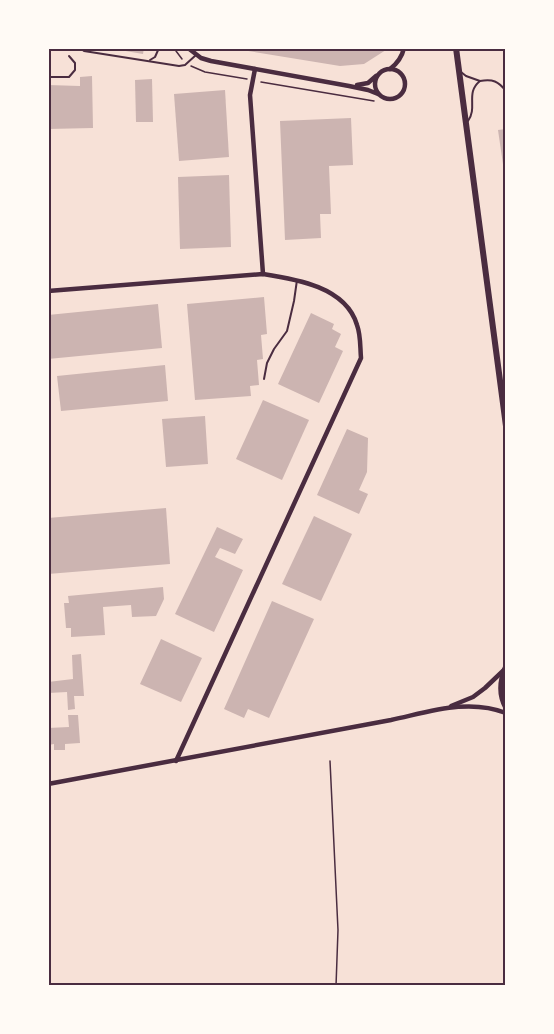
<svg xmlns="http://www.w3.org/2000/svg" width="554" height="1034" font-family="Raleway,sans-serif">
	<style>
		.building { fill: #ccb4b1 }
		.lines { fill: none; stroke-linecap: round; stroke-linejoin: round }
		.path { stroke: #4a2c40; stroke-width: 1.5 }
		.service { stroke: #4a2c40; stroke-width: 2 }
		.minor { stroke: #4a2c40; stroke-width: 4.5 }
		.secondary { stroke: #4a2c40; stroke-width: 6 }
		.neatline { fill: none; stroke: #4a2c40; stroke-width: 2 }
	</style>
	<rect width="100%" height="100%" fill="#f7e1d7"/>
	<!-- building -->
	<g class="building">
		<path d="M114,48h30l-1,6 -29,-5z"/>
		<path d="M236,48h153l-25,16 -24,2 -104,-17z"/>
		<path d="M92,76l1,52 -45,1v-44l32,1v-9z"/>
		<path d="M152,79l1,43h-17l-1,-42z"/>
		<path d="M225,90l4,67 -50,4 -5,-67z"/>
		<path d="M351,118l2,47 -24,1 2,48h-11l1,24 -36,2 -5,-119z"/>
		<path d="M506,129v49h-1l-7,-48z"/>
		<path d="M229,175l2,72 -51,2 -2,-72z"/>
		<path d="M264,297l3,37 -6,1 2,24 -6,1 2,25 -9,1 1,10 -56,4 -8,-96z"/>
		<path d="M158,304l4,44 -114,11v-44z"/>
		<path d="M311,313l23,11 -2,5 9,5 -6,13 8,4 -24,52 -41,-19z"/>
		<path d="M165,365l3,36 -107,10 -4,-35z"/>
		<path d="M263,400l46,20 -27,60 -46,-21z"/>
		<path d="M205,416l3,48 -42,3 -4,-48z"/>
		<path d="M347,429l21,9 -1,34 -8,18 9,4 -9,20 -42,-19z"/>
		<path d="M166,508l4,56 -122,10v-56z"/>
		<path d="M314,516l38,18 -31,67 -39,-17z"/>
		<path d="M217,527l26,12 -8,15 -15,-6 -5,9 28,13 -29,62 -39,-18z"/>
		<path d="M163,587l1,12 -8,17 -24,1 -1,-12 -28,2 2,28 -34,2v-9h-5l-2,-25h5l-1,-7z"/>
		<path d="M272,601l42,18 -45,99 -21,-9 -4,9 -20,-9z"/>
		<path d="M161,639l41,19 -21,44 -41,-18z"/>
		<path d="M81,654l3,42h-10l1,13 -7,1 -1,-18 -19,1v-11l25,-3 -1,-24z"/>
		<path d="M68,715h10l2,28 -15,1v6h-11v-6l-6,1v-17l21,-1z"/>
	</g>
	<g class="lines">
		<!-- path -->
		<g class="path">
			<path d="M176,51l6,8"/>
			<path d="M191,66l14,6 42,7"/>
			<path d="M261,82l113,19"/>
			<path d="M330,761l8,169 -2,56"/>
		</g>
		<!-- service -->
		<g class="service">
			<path d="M80,48l4,3 95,15 6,-1 11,-10"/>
			<path d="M164,48h7"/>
			<path d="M504,48l2,15"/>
			<path d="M150,60l5,-3 4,-9"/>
			<path d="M461,72l5,4 14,5c-15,12 -2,26 -12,40"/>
			<path d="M48,77h21l6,-7v-7l-6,-7"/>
			<path d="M480,81c13,-2 18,0 26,10"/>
			<path d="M264,379l3,-16 7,-14 13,-18 7,-30 3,-21"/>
		</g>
		<!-- minor -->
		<g class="minor">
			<path d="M188,48l13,10 10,3 138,25 19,4 10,4"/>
			<circle cx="390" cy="84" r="15"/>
			<path d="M255,69l-5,26 13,179"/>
			<path d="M390,69c8,-6 12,-12 14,-21"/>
			<path d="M357,85l11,-2 8,-7"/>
			<path d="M48,291l215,-17c33,5 83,13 94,51 4,11 3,22 4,33l-185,403"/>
			<path d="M451,706l22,-9 12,-9 20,-19"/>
			<path d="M48,784l343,-64c38,-8 77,-22 115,-7"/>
		</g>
		<!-- secondary -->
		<g class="secondary">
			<path d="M456,48l50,378"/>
			<path d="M506,667c-6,14 -7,27 0,40"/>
		</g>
	</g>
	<!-- border -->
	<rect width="554" height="1034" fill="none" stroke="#fffaf5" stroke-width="99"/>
	<rect x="50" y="50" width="454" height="934" class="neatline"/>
</svg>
